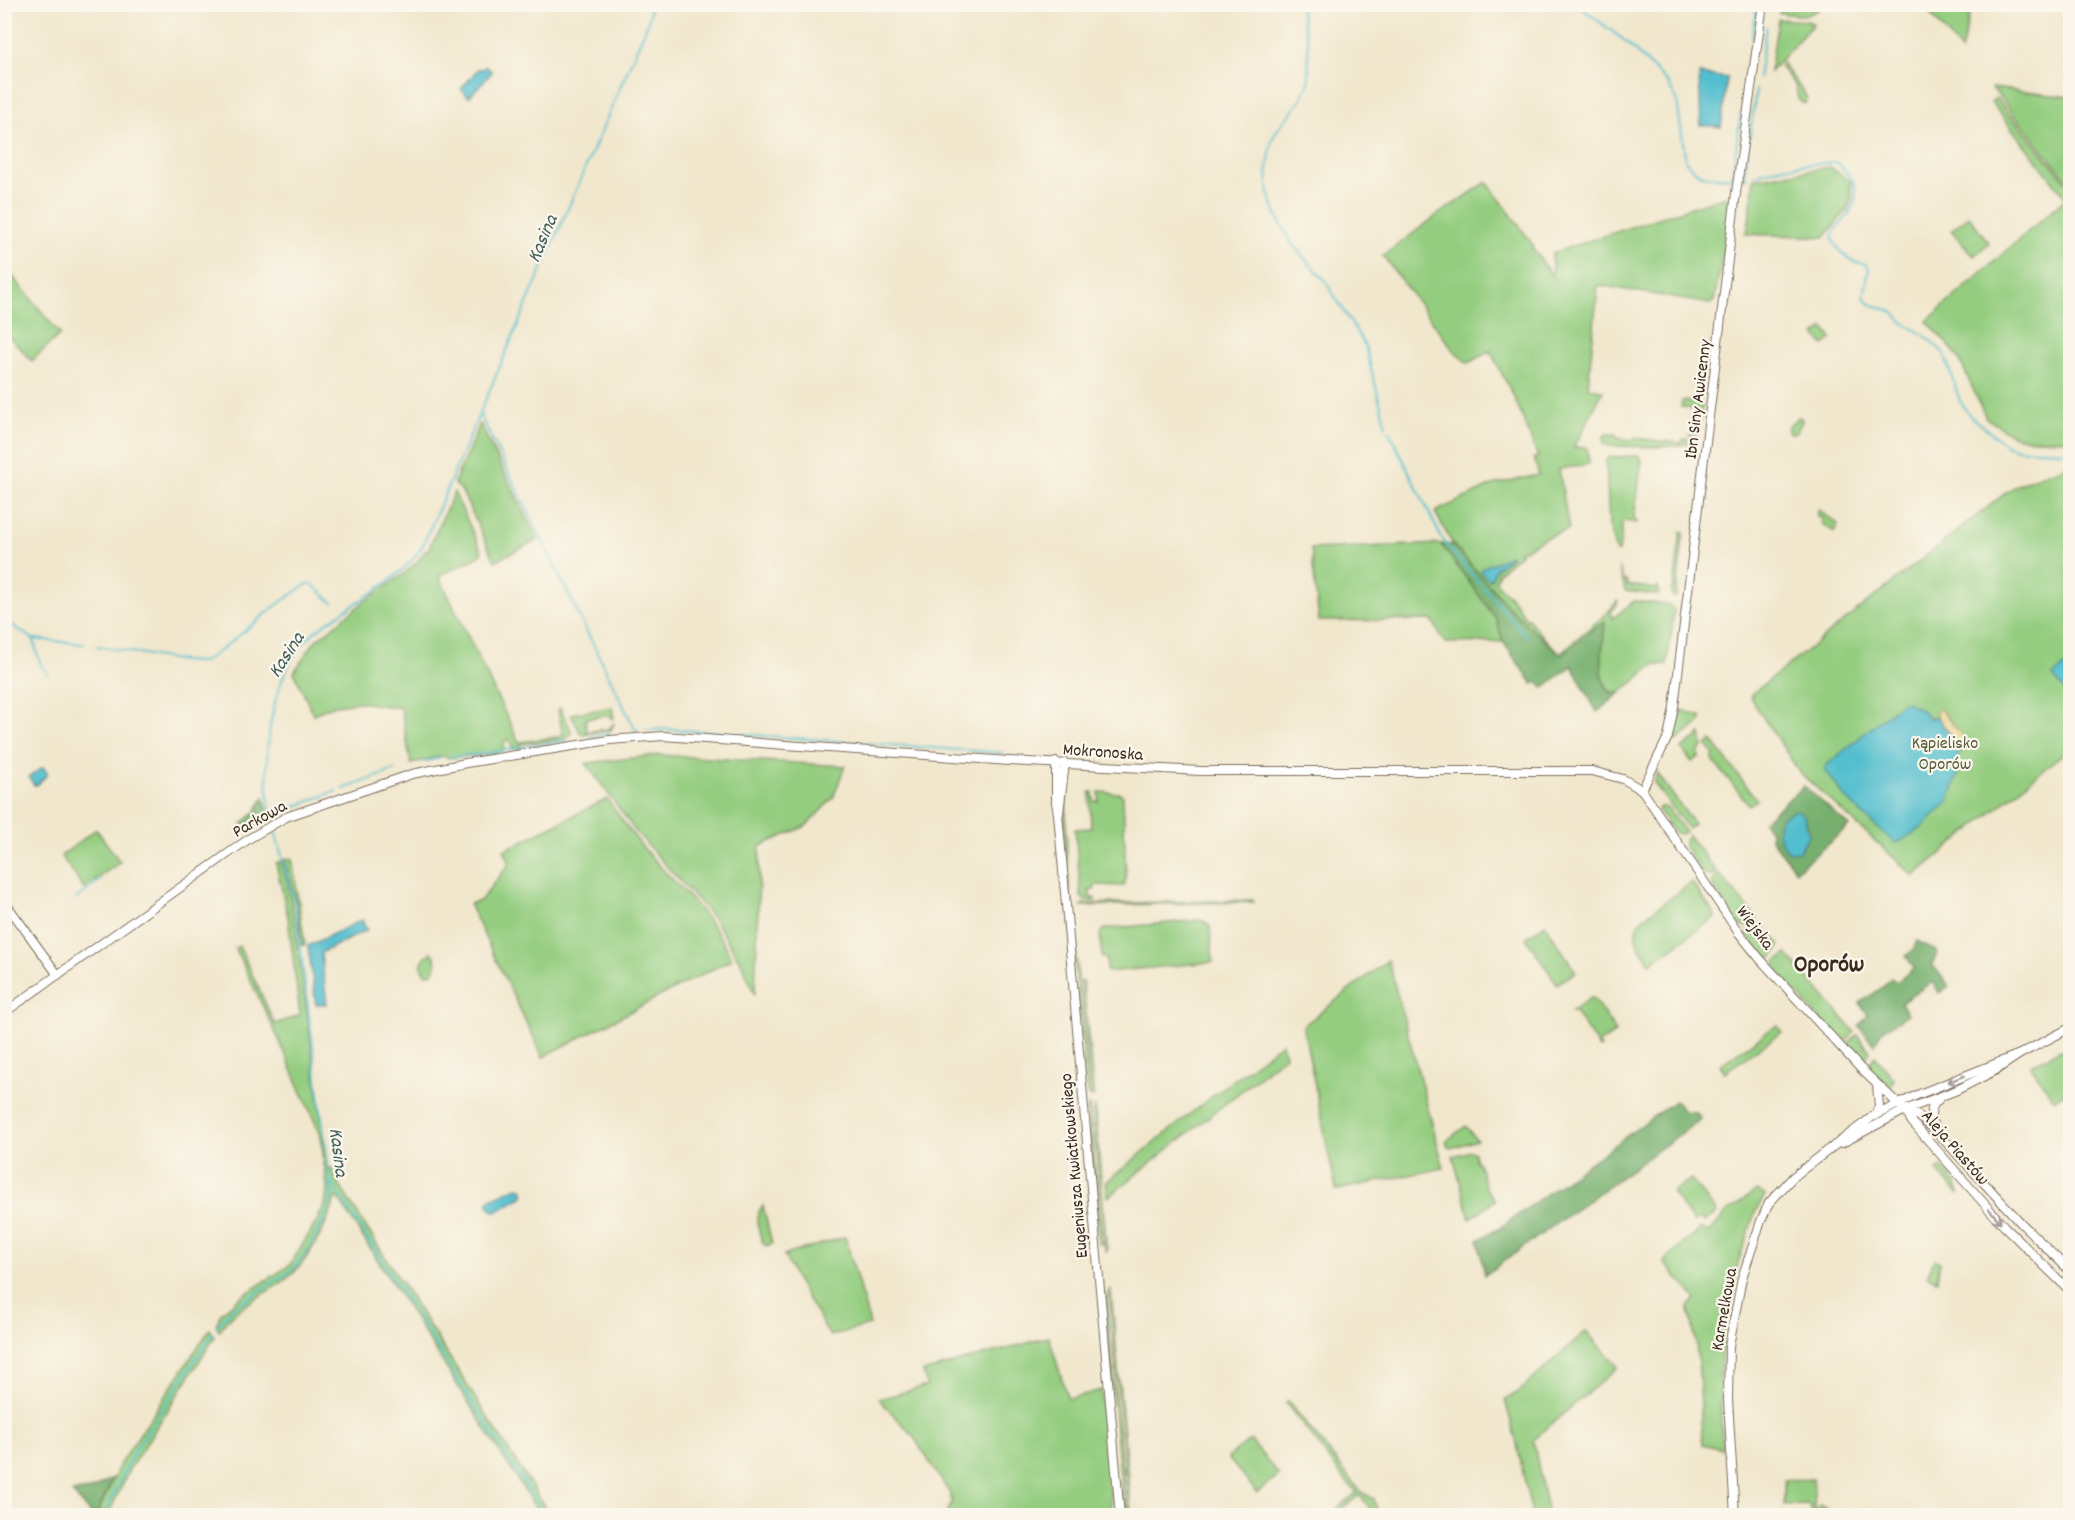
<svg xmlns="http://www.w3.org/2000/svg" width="2075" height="1520" font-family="Dekko,sans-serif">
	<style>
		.green { fill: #94cd80; stroke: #687c4f; stroke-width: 1.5; fill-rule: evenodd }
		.forest { fill: #77b06e; stroke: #596d46; stroke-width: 1.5 }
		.sand { fill: #eeda9e; stroke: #94825e; stroke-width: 1.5 }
		.water { fill: #53bece; stroke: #477476; stroke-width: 1.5 }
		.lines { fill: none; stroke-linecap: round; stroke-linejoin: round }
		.stream { stroke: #53bece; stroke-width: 2 }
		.secondary-casing { stroke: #7b6c5b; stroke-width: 10 }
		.secondary { stroke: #fff; stroke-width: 8 }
		.oneway { stroke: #a79f9a }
		.labels { text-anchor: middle; stroke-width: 4.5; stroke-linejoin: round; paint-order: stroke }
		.street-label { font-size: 18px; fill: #3b2a1e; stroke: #fbf7ec }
		.park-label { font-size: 18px; fill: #565b3b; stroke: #fbf7ec }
		.water-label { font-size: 20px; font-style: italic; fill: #435e5c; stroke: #fbf7ec }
		.district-label { font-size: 24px; font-weight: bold; fill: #3b2a1e; stroke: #fbf7ec }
	</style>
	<rect width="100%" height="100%" fill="#fbf7ec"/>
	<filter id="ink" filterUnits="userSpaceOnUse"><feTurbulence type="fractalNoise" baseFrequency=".0167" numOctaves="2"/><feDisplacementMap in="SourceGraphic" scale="12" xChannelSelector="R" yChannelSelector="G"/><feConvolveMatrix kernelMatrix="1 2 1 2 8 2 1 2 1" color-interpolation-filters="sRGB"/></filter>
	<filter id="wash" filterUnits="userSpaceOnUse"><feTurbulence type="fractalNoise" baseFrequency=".008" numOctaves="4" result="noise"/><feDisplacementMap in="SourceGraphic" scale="24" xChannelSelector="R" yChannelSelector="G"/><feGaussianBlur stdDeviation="1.35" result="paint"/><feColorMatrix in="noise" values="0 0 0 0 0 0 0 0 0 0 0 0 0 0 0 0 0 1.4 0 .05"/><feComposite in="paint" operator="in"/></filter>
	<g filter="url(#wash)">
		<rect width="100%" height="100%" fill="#f1e7cd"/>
		<!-- green -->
		<g class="green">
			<path d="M1780,5v-1l44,1c-15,14 -26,10 -45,8z"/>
			<path d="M1923,5h49l-11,46z"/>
			<path d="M1778,19l30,2 5,3 -43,48z"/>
			<path d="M1782,63l22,30 3,5 -1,5h-4l-4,-4 -2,-12 -16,-21z"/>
			<path d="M1992,88l78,9v86z"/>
			<path d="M1996,98l74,88v254l-38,-1 -18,-3 -28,-18 -28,-62 -31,-35 139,-123 -75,-96z"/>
			<path d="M1830,167l20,14 2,16 -5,13 -22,27 -80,-3 3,-5 6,-50z"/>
			<path d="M1487,182l47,64 -2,1 20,29v-23l173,-57 6,4 -7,50 -10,51 -4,3 -112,-19 -10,102 15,4 -29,57 13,-1 2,17 -30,5 10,61c-17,4 -31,9 -44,20l-3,-2 -3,3 2,2 -22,19 -3,8 1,4 17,17 12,18 2,-1 14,18 18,17 48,-41 10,-12 -1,5 -7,8 3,5 21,-17 36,4 4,6 -7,54h-13l-34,28 -10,-1c-14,-16 -6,-49 -5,-69l-11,5 -33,28 -47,-43 -61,-68 -18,-33 57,-27 47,-10 -5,-17 4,-1 -24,-60 -24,-46 -22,12 -13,-11 -72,-96 57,-43zM1511,557l-15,11 -6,12 -9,-8z"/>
			<path d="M1969,216l20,27 -15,13 -23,-26z"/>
			<path d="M9,272l51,62 -28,27 -27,-29v-56z"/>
			<path d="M1824,328l8,11 -8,6 -9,-10z"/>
			<path d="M1682,401l17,2 3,4 -4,25 -4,8 -5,-5h4l3,-25 -15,-3z"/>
			<path d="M1799,417l4,2 -7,14h-6l-2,-2v-5z"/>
			<path d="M480,424l58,116 -43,21 -34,-71 -7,-7z"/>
			<path d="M1609,433l7,1 2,4 16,2v-2l48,5 1,-4h5l2,4c-12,6 -64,3 -81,3l-5,-3v-7z"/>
			<path d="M1638,456l4,3 -8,60 3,1v3l-14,-2 -4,31h-3l-7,-27 -3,-65 4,-3z"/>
			<path d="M2070,465v197l-16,14 16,19v53l-156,128 -114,-103 -49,-74 1,-5 256,-203c20,-14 41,-17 62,-26z"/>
			<path d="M454,492l28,60 -2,4 -41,20 80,166 44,-6 -5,-26 2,-2 12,24 -5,7 -47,5 2,6 -9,-2 -4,-8 -5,1v7l-8,6 -45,4 -10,-2 -30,8 -10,-56 -41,-6 -25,3 -22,9 -19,-42 21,-31 50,-40 40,-28 12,-11 9,-12 1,2z"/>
			<path d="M1819,510l19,14 -4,8 -13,-9 2,-4 -7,-3z"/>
			<path d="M1681,531l3,1 -8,65h-3l-2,-3 1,-6 2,-1z"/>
			<path d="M1441,544l55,74 7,24 -58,1 -13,-23 -113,1 -8,-72z"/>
			<path d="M1619,567l4,13 4,1v4l30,4 1,-3 1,8 -3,1 -31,-4z"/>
			<path d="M612,707l2,12 -8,-4 -21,4 2,13 22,-3 5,-6 -3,7 -30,4 -10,-20z"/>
			<path d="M1682,710l20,7 -3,7 -23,17 -3,-4z"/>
			<path d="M1701,734l2,13 -4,4v6l-7,5 -10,-13z"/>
			<path d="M1712,741l45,59 -8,5 -37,-46 2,-4 -7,-10z"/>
			<path d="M659,755l186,11 -12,32 -27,28 -46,20 -5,149 -13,-31 -28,-45 -78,-87 -50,-69z"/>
			<path d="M1657,773l37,51 -6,5 -34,-46z"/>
			<path d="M1090,792h3l1,9h5v-9l21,1 3,3 3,80 -2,10 -29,-1 -1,5 -5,1 2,7h4v3h-9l-5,-4 -6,-68 16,-1z"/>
			<path d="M1066,796l1,59 3,39 4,11c-13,-12 -10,-90 -8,-109z"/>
			<path d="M607,799c15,21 30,43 48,62 29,31 59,59 77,98l-189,98 -74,-153 11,-3 30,-38 -6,-13z"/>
			<path d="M1661,806l6,2 18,24 -6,2 -5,-2 -16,-23z"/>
			<path d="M96,829l24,33 -36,26 -23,-32z"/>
			<path d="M1688,835l28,36 -5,5 -8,-2 -18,-27 -1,-5z"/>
			<path d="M292,858l13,87h-3l-6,-42 -11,-44z"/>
			<path d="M282,861l10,43 36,264h4l4,12 214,335h-10l-202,-317h-3c-5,24 -30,68 -50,82 -23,17 -50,26 -66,51l-3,-7 6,-12 17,-14 51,-33 27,-44 9,-19 1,-14 -6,-52 -42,-96 -44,-92 4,-2 36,78 25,-9 -12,-98 -12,-54z"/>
			<path d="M1719,874l38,45 -12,8 -5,-1 -27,-39v-8z"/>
			<path d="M1692,882l24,35 -66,46c-10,-15 -22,-28 -8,-44z"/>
			<path d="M1253,900l1,2 -173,4 2,-2z"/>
			<path d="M1074,916l-1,6 16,175 -3,-6 -15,-169z"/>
			<path d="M1199,920l8,3 3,4 3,35 -106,10 -1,-14h-4l-2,-24 4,-5z"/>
			<path d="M1760,923l20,22 -2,6 -7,7 -6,-1 -18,-21v-3z"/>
			<path d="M1545,924l31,48 -19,12 -31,-46z"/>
			<path d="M431,952l4,4 1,10 -3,7 -7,1c-9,-8 -3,-16 5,-22z"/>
			<path d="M1787,954l68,78 -11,10 -5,-1 -64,-72 1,-7z"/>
			<path d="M1388,960l56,208 -108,22 -33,-164z"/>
			<path d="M1081,981h2l11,115 -3,1z"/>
			<path d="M1591,998h2l23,34 -17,11 2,4 -2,1 -25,-38 -4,2z"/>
			<path d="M1777,1025l5,7 -57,40 -5,-7z"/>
			<path d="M1857,1035l13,16 -6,11h-2l-15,-15v-3z"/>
			<path d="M1282,1043l3,13 -177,141 -2,-15 95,-77z"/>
			<path d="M2069,1046l1,3v39l-16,12 -24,-35z"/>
			<path d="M1875,1056l19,23 -5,12 -21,-23v-3z"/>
			<path d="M1089,1106l13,138h-3l-12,-134z"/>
			<path d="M1095,1107l12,144h-2l-12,-141z"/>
			<path d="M1466,1126l11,14 -26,8 -3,-1 -2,-6z"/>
			<path d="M1471,1151l3,2 2,9h2l8,26 9,12 -25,19 -17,-63z"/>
			<path d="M1942,1167l15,18 -1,2 4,6 -2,1 -21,-23z"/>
			<path d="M1691,1179l26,34 -13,9 -3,-4 -7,5 -22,-31z"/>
			<path d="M1756,1191l9,4 -10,18 -17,50 -13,56 -5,54 2,76 -20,-5c-2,-47 -1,-93 -14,-137l8,-8 -32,-36 3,-5 34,-29 9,3 16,-19z"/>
			<path d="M763,1206l9,38 -4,2 -5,-2c-4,-13 -11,-28 0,-38z"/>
			<path d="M845,1237l25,88 -40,11 -35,-58 -11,-23z"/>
			<path d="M1934,1260l6,2 -3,18 -10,-4z"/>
			<path d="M1111,1290l20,223h-2l-20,-221z"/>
			<path d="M1106,1294l20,219 -3,-4 -19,-211z"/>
			<path d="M210,1329l5,8 -85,131 -22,47h-11l24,-53z"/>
			<path d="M1586,1331l32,36 -85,73 15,75h-16l-16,-75 -11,-40 15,-9z"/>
			<path d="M1049,1337l19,62 33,-9 11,125h-166l6,-13 -3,-10 -36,-56 -34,-37 48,-13 -4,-14z"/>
			<path d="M1288,1401l73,91 13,7 4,16h-3l-15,-20 -26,20h-4l27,-23 -10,-9 -61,-80z"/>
			<path d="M1250,1440l29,35 -22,18 -29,-35z"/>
			<path d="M1813,1479l2,33 5,-7 11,7 -1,3h-19v-8l-4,-3 -23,1v-25z"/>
		</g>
		<!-- forest -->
		<g class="forest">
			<path d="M1441,544l12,1 61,68 47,42 33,-27 11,-6c-1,21 -10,54 5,70l10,1 -23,19 -25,-46 -29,22 -5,-6 -5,2 -30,-42 -7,-24z"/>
			<path d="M1804,786l45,40 -53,45 -26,-33 1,-6 -8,-11z"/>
			<path d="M264,797l5,19 -21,15 -6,-7 14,-13z"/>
			<path d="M1917,941l21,11 -6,12 17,22 -10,7 -7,-11 -31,21 7,11 -27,18 -7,13 -15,-19 9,-11 -8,-12 23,-16 8,-9 6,4 17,-14 -8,-12 7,-6z"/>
			<path d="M1675,1101l9,10 12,1 5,7 -216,156 -7,-35 20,-11z"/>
			<path d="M113,1478l-17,37h-5l-19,-23 19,-2z"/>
		</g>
		<!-- sand -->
		<path class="sand" d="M1940,709l27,32 -1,9h-4l-26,-34v-6z"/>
		<!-- water -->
		<g class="water">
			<path d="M486,66l6,6 -23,25 -8,-8 17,-20h5z"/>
			<path d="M1699,74l28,4 -6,49 -20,-2z"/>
			<path d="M1511,555v2l-15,11 -5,12 -4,-2 -6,-6 1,-4z"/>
			<path d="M2070,662v33l-1,1 -16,-20z"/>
			<path d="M1906,702l14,7 5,4 3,6 8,-3 26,34 -4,4 2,15 -12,33 -25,25 -22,14 -6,2 -31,-27 -20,-20 -19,-26 2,-5 74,-62z"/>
			<path d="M43,767l5,7 -11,11h-3l-5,-8z"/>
			<path d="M1794,810l5,1 6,6 4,18 -10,16 -10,1c-9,-11 -15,-20 -8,-34z"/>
			<path d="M362,920l5,10 -46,23 6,51 -11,1 -8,-59z"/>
			<path d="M517,1187l5,1 2,6 -2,3 -26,15 -4,-2 -5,-6 2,-4z"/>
		</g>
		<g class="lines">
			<!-- stream -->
			<g class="stream">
				<path d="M1299,4l9,38 1,41 -9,18 -25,32 -4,11 -4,32 2,18 7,20 15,29 33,36 36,58 6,12 20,77"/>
				<path d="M1576,4l49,37 42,41 10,19 9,61 9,9 10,5 27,2 9,-65"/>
				<path d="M1752,40l5,-36"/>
				<path d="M1758,78l8,-51"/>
				<path d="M1742,103l8,-51"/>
				<path d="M1754,176c25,-12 55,-11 83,-14 18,20 27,29 9,56 -5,7 -12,11 -14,20 4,9 11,18 20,23 8,4 13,-1 17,8l-5,28 6,7 21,7 14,13 19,11 20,18 16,48 11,16 35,28 11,4 46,2"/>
				<path d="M1748,178h-4l12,-88"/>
				<path d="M480,415l156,316 2,-1"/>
				<path d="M1389,431l52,106 8,11 79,90"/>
				<path d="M2068,450h2"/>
				<path d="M4,620l29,19 51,5"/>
				<path d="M33,639l7,24 8,11"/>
				<path d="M97,646l86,15 20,1 18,-12 57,-46 29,-20h5l21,19"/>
				<path d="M646,730l22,-1 335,24"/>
				<path d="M590,737l20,-3"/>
				<path d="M450,757l31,-3 85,-13"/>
				<path d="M424,762l15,-4"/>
				<path d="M343,789l52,-19"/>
				<path d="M283,811l53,-20"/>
				<path d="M273,822c-14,-54 -5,-151 40,-189 33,-27 89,-51 110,-88l224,-520 3,-12 -1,-9"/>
				<path d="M76,899l25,-20"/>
				<path d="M332,1183l213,333"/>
				<path d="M217,1326l16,-18 56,-36c15,-12 39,-56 43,-75l-37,-293 -21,-76"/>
				<path d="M103,1516l29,-61 81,-122"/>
			</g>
		</g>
	</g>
	<g filter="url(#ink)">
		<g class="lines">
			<!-- secondary casing -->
			<g class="secondary-casing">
				<g id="secondary">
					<path d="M1056,762v40l2,12 62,702"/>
					<path d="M1642,790l26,-53 6,-30 62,-514 27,-189"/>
					<path d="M1059,813l6,-50"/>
					<path d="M4,901l54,74"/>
					<path d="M4,1013l246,-175 36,-21 126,-43 54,-11 144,-23 53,-4 346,25 192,10h391l31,8 19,11 97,143 22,27 100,109 36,34 8,7 13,6 19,16 84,91 49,48"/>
					<path d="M1905,1110l7,12 92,104 66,65"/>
					<path d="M1875,1116l4,-10 -2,-21"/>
					<path d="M1935,1128c-6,-12 -6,-20 4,-29"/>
					<path d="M1842,1143l63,-33 52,-20 39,-20 24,-16 50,-26"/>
					<path d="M1735,1516l-7,-116 1,-54 13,-68 19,-57 8,-18 24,-26 79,-60 45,-22 103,-41"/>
				</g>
			</g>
			<!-- secondary -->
			<use href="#secondary" class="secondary"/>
		</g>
		<!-- one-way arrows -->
		<defs><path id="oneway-shaft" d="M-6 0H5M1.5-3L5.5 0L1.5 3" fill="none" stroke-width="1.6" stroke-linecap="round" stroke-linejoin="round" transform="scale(1.5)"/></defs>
		<g class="oneway">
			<use href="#oneway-shaft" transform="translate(1956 1079) rotate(158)"/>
			<use href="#oneway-shaft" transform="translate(1995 1216) rotate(49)"/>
		</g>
	</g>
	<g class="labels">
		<!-- street labels -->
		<g class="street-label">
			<text transform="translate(1697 399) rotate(-83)" y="6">Ibn Siny Awicenny</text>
			<text transform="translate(1103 751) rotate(4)" y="6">Mokronoska</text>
			<text transform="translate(259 818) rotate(-29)" y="6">Parkowa</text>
			<text transform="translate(1756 927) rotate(53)" y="6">Wiejska</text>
			<text transform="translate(1956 1147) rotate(49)" y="6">Aleja Piastów</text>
			<text transform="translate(1073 1166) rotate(-95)" y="6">Eugeniusza Kwiatkowskiego</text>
			<text transform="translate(1723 1309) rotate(-80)" y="6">Karmelkowa</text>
		</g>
		<!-- park labels -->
		<g class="park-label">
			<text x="1945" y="748">Kąpielisko<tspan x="1945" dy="21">Oporów</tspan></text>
		</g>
		<!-- water labels -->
		<g class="water-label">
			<text transform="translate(541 238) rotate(-67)" y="7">Kasina</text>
			<text transform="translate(285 654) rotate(-57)" y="7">Kasina</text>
			<text transform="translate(340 1152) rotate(83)" y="7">Kasina</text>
		</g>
		<!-- district labels -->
		<g class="district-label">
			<text x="1829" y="971">Oporów</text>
		</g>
	</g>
	<!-- margin -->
	<rect width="2075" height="1520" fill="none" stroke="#fbf7ec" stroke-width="24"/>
</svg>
